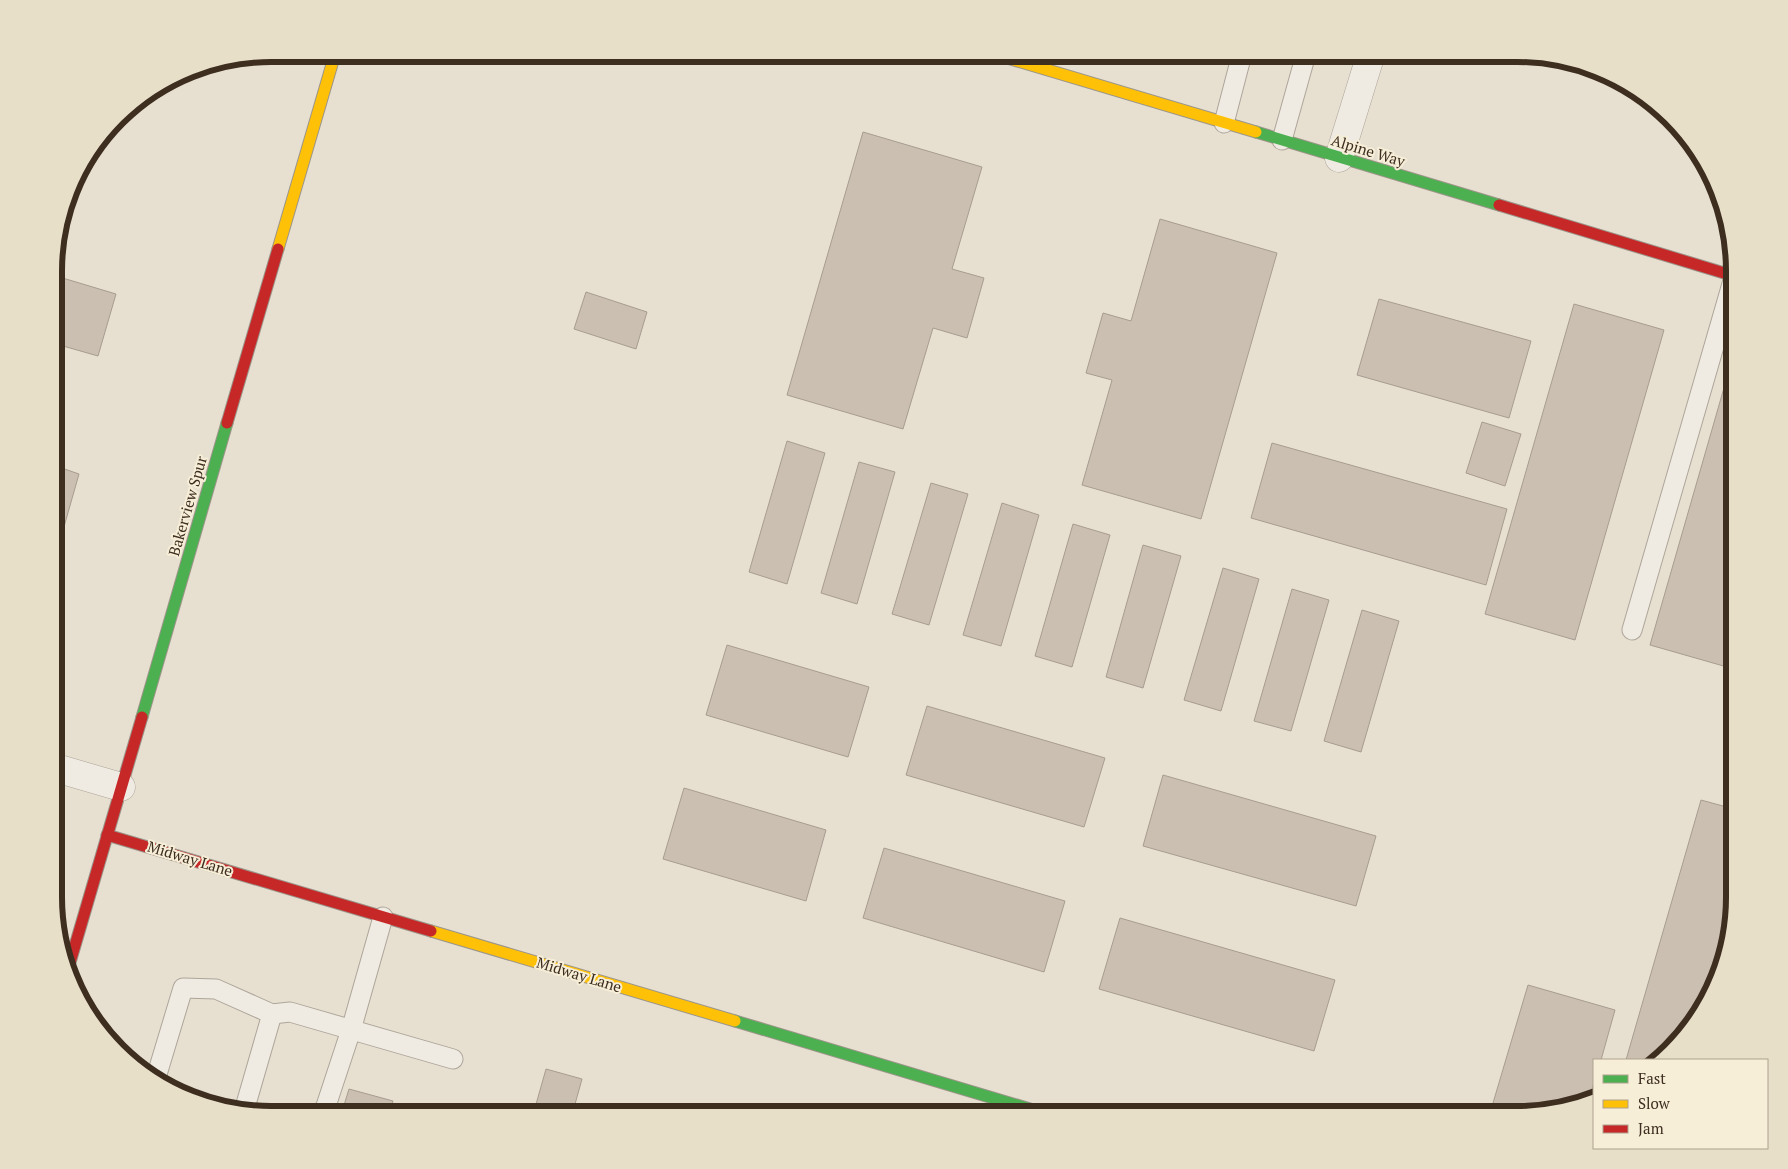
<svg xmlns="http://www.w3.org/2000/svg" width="1788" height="1169" font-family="'PT Serif',serif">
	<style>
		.building { fill: #cbbfb2; stroke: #a89c90 }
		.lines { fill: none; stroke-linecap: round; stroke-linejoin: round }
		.lane-casing { stroke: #ada599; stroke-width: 21 }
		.street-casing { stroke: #ada599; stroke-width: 29 }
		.fast-casing { stroke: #9c958a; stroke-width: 13 }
		.slow-casing { stroke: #9c958a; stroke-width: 13 }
		.jam-casing { stroke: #9c958a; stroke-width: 13 }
		.lane { stroke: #efebe3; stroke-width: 19 }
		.street { stroke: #efebe3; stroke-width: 28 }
		.fast { stroke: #4caf50; stroke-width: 11 }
		.slow { stroke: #ffc107; stroke-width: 11 }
		.jam { stroke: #c62828; stroke-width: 11 }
		.labels { text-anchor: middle; stroke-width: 4; stroke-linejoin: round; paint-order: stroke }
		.street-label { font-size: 15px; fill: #3d2e20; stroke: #f7eed8 }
		.rim { fill: none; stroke: #3d2e20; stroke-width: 6 }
	</style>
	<rect width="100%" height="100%" fill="#e7e0d1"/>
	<!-- building -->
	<g class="building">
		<path d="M863,132l119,35 -30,102 32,9 -17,60 -34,-10 -30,101 -116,-34z"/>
		<path d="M1160,219l117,34 -76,266 -119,-34 30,-105 -26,-7 17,-60 28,8z"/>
		<path d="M56,276l60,18 -18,62 -42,-12z"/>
		<path d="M586,292l61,20 -11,37 -62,-20z"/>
		<path d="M1379,299l152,42 -22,77 -152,-43z"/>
		<path d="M1574,304l90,26 -89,310 -90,-26z"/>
		<path d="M1734,353v316l-84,-24z"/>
		<path d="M1482,422l39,12 -16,52 -39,-13z"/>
		<path d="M787,441l38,12 -38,131 -38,-12z"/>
		<path d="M1272,443l235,66 -21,76 -235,-67z"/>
		<path d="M859,462l36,10 -38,132 -36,-11z"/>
		<path d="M56,466l23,8 -23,81z"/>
		<path d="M931,483l37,11 -39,131 -37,-11z"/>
		<path d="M1002,503l37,12 -38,131 -38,-11z"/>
		<path d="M1073,524l37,11 -38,132 -37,-11z"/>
		<path d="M1143,545l38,11 -38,132 -37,-11z"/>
		<path d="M1223,568l36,11 -38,132 -37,-11z"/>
		<path d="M1292,589l37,11 -38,131 -37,-10z"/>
		<path d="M1362,610l37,11 -38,131 -37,-11z"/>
		<path d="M727,645l142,42 -21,70 -142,-42z"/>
		<path d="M927,706l178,52 -21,69 -178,-52z"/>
		<path d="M1163,775l213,61 -20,70 -213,-60z"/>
		<path d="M684,788l142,42 -20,71 -143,-42z"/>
		<path d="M1701,800l33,9v103l-11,55 -26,52 -44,41h-27z"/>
		<path d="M884,848l181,53 -21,71 -181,-54z"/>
		<path d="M1120,918l215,62 -21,71 -215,-62z"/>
		<path d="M1528,985l87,25 -14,50h-7v22l-4,15 -59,18 -38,-12z"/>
		<path d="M546,1069l36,10 -10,36h-39z"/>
		<path d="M349,1089l44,12 -4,14h-48z"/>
	</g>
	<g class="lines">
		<!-- lane casing -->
		<g class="lane-casing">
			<g id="lane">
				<path d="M1224,123l18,-69"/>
				<path d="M1282,140l24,-86"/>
				<path d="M1632,630l102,-353"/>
				<path d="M155,1081l28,-93 33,1 56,25 18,-2 163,47"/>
				<path d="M244,1111l28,-97"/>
				<path d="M323,1115l28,-85 32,-113"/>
			</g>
		</g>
		<!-- street casing -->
		<g class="street-casing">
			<g id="street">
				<path d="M1339,158l32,-104"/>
				<path d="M56,768l65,19"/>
			</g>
		</g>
		<!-- fast casing -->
		<g class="fast-casing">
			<g id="fast">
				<path d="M1256,132l243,73"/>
				<path d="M142,717l85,-294"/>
				<path d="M735,1021l315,94"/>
			</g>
		</g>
		<!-- slow casing -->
		<g class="slow-casing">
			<g id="slow">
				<path d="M994,54l262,78"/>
				<path d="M278,249l57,-195"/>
				<path d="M431,931l304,90"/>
			</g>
		</g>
		<!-- jam casing -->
		<g class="jam-casing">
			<g id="jam">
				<path d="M1499,205l235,71"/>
				<path d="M227,423l51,-174"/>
				<path d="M107,835l324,96"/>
				<path d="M69,966l73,-249"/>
			</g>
		</g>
		<!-- lane -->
		<use href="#lane" class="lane"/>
		<!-- street -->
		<use href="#street" class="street"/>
		<!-- fast -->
		<use href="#fast" class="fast"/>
		<!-- slow -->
		<use href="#slow" class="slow"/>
		<!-- jam -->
		<use href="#jam" class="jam"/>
	</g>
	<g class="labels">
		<!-- street labels -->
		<g class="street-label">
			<text transform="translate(1368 151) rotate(17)" y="5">Alpine Way</text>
			<text transform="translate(188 506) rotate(-74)" y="5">Bakerview Spur</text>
			<text transform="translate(190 859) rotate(17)" y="5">Midway Lane</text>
			<text transform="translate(579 975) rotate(17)" y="5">Midway Lane</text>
		</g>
	</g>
	<!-- crop -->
	<path d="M0 0H1788V1169H0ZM271 62H1517A209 209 0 0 1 1726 271V897A209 209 0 0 1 1517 1106H271A209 209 0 0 1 62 897V271A209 209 0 0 1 271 62Z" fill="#e8dfc9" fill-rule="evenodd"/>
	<path class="rim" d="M271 62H1517A209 209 0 0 1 1726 271V897A209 209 0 0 1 1517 1106H271A209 209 0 0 1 62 897V271A209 209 0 0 1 271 62Z"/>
	<!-- legend -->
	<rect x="1593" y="1059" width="175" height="90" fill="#f7eed8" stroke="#ada18e"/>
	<rect x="1603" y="1075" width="25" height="8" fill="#4caf50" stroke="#ada18e"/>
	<text x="1638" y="1084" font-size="15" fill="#3d2e20">Fast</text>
	<rect x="1603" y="1100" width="25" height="8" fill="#ffc107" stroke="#ada18e"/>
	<text x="1638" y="1109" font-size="15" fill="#3d2e20">Slow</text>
	<rect x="1603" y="1125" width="25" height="8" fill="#c62828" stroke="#ada18e"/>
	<text x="1638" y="1134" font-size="15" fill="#3d2e20">Jam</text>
</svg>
